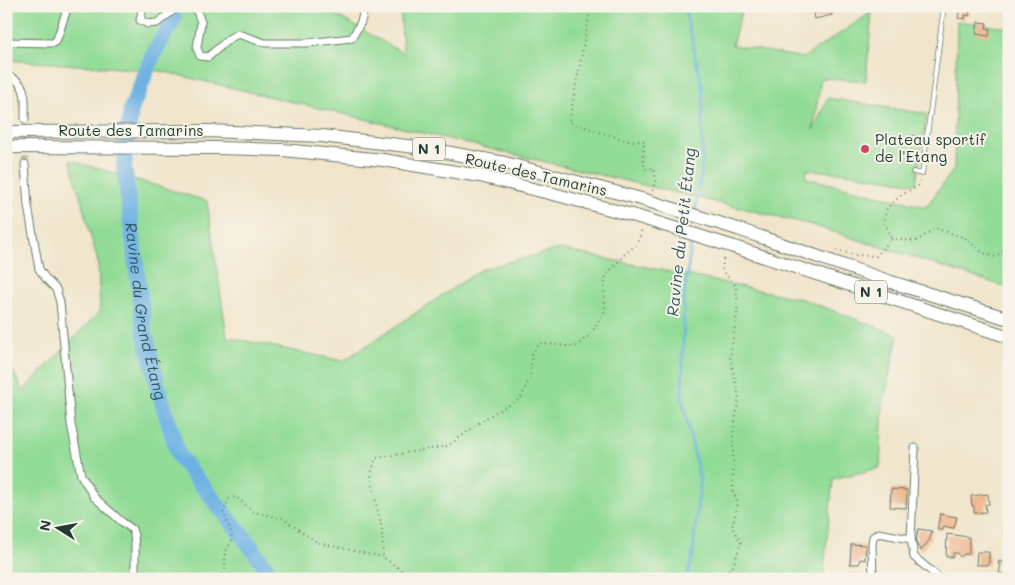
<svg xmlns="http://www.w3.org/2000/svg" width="1015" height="585" font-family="Mali,sans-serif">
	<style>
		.green { fill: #93dc97; stroke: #598c66 }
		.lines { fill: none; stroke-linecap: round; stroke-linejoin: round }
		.stream { stroke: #6eb2e4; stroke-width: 2.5 }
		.river { stroke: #6eb2e4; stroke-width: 16 }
		.building { fill: #efb28a }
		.minor-tunnel { stroke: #c6c3ac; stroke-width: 7; stroke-dasharray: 7 3.5; stroke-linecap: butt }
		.service-casing { stroke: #687868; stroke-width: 5.5 }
		.minor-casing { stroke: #687868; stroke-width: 9 }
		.trunk-casing { stroke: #687868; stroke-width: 14 }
		.path { stroke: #687868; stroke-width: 2; stroke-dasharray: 1 4; stroke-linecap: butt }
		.service { stroke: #fff; stroke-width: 4 }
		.minor { stroke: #fff; stroke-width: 7 }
		.trunk { stroke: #fff; stroke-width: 12 }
		.trunk-bridge-casing { stroke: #687868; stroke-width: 14; stroke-linecap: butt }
		.trunk-bridge { stroke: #fff; stroke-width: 12 }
		.poi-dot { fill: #d1495b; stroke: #f7f3e8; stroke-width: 2 }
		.labels { text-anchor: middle; stroke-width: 4; stroke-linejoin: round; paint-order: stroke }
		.shield { fill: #f7f3e8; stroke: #60746a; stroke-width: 1 }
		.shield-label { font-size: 14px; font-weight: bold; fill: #1f3d34 }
		.street-label { font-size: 15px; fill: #1f3d34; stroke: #f7f3e8 }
		.poi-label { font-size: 15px; fill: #1f3d34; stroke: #f7f3e8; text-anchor: start }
		.water-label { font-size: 16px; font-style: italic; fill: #335a60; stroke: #f7f3e8 }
	</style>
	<rect width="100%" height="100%" fill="#f7f3e8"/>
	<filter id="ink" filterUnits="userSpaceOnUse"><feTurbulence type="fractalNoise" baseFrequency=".02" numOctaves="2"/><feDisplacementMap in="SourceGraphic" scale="10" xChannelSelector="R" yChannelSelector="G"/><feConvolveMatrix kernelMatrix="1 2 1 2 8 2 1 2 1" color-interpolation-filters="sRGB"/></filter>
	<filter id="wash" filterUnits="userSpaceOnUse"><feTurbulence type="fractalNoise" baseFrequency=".0096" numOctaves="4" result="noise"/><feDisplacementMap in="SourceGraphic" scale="20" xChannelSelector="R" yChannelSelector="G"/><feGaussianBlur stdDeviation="1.12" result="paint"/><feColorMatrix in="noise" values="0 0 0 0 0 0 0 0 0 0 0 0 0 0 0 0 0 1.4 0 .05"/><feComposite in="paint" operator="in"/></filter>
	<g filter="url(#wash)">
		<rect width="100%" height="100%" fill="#f0e5ca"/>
		<!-- green -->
		<g class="green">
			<path d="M6,6h314l83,47 -3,-47h343l-11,39 71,13 69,-46 -6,69 -45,-3 -8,52 15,-32 99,16 -11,70 -69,-11 -40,-3 -1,8 120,29 28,-38 3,-148 52,7v260l-197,-63 -651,-154 -155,-11z"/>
			<path d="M70,160l137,41 20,136 116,24 139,-92 77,-20 243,50 96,36 -15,71 -3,62 -47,11 -9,90v10h-818v-221l17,33 77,-80 -2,-49z"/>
		</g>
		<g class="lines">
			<!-- stream -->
			<g class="stream">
				<path d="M684,6l19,85 -1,78 -7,43"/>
				<path d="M686,579l6,-19 8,-79 -18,-83 2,-100 8,-61"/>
			</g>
			<!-- river -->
			<path class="river" id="s1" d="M174,18l-22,39 -21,53 -7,56 20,164 15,61 20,66 63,78 29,39 2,5"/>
		</g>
		<g id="blocks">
			<!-- building -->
			<g class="building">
				<path d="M817,6h13l2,9 -17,4 -2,-12z"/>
				<path d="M960,9l10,2 -1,5 -4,-1v4l-7,-1z"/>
				<path d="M978,22l9,1 -1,5 4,1 -1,7 -13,-2z"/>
				<path d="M891,489l16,1 -1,18 -16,-1z"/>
				<path d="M988,494l1,10 -4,1 1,7 -12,1v-7h-2l-1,-10z"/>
				<path d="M940,514l17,3 -3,11 -11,-2 -1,4h-5z"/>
				<path d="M1003,518h6v16h-5z"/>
				<path d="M918,529l14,2 -2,8 -9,12 -5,-8z"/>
				<path d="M947,534l22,3v17h-5l-4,3 -3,-4h-4v4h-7z"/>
				<path d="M851,544l15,1 -1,15 -5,-1 -1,5h-9z"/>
				<path d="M977,552h12v13h-13z"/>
				<path d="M999,561l10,3v11l-10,-2 2,-9h-3z"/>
				<path d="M849,573l15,1v5h-15z"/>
			</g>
		</g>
	</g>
	<g filter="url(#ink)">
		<use href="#blocks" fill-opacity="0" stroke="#687868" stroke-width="1"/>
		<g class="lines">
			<!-- minor-tunnel -->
			<path class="minor-tunnel" d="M25,164v-45"/>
			<!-- service casing -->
			<g class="service-casing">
				<g id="service">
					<path d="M912,138l15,1"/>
					<path d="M913,172l9,2 22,-168"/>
				</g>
			</g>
			<!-- minor casing -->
			<g class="minor-casing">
				<g id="minor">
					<path d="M143,6l-3,14 8,4 9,-1 22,-17"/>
					<path d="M192,6l5,5 4,11 -4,26 3,8 8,1 22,-19 8,-4 27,9h42l45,-5 9,-16 4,-16"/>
					<path d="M6,42l48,1 3,-4 11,-33"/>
					<path d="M6,76c23,5 19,25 19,43"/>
					<path d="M25,164l3,42 11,63 7,10 10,10 4,13 11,122 10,51 13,22 28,25 10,7 2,6 1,11v33"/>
					<path d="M915,448l-4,91 3,18 23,19 2,3"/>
					<path d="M873,579l-1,-35 1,-7 5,-4 33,6"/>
				</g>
			</g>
			<!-- trunk casing -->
			<g class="trunk-casing">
				<g id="trunk">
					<path d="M6,132l202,-1 114,5 102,12 81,15 140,37"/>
					<path d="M6,147l211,1 66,2 100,10 97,16 81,20 78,21"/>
					<path d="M738,229l153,53 118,37"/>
					<path d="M734,247l275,90"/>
				</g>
			</g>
			<!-- path -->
			<g class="path">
				<path d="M591,6l-22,116 59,19h16l-1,17 2,11 8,-1 3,11 -4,13"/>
				<path d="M891,239l26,2 18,-13 30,10 18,15 13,4 11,-10 2,1"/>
				<path d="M836,250l19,5 21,1 15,-17 -4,-11 -4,-5 4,-15 13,-12 19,-11 2,-6"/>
				<path d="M221,579l4,-10v-16l7,-13 -2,-12 -7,-16 6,-13 7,-2 17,15 29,6 36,25 65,14"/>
				<path d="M405,579v-6l-22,-16 -1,-28 -6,-26 -5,-29 5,-16 72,-12 38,-28 35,-20 9,-21 2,-24 9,-10 34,4 15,-12 15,-24 -1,-25 2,-11 20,-22 12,-10 4,-15"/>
				<path d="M717,579l16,-13 8,-23 -9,-16 6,-23 -5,-13v-56l6,-37 -9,-41 8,-50 -2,-21 -14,-15 2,-16"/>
			</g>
			<!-- service -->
			<use href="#service" class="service"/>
			<!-- minor -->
			<use href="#minor" class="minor"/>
			<!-- trunk -->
			<use href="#trunk" class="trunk"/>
			<!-- trunk-bridge casing -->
			<g class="trunk-bridge-casing">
				<g id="trunk-bridge">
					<path d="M645,200l93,29"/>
					<path d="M639,217l95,30"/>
				</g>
			</g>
			<!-- trunk-bridge -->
			<use href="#trunk-bridge" class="trunk-bridge"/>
		</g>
	</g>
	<!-- markers -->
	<circle class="poi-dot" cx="865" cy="149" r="5"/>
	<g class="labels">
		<!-- shield labels -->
		<g class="shield">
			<rect x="413" y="137.5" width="32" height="23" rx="4"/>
			<rect x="855" y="280.5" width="32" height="23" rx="4"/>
		</g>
		<g class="shield-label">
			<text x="429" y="154">N 1</text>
			<text x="871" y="297">N 1</text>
		</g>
		<!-- street labels -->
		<g class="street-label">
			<text x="131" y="136">Route des Tamarins</text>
			<text transform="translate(536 175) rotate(13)" y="5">Route des Tamarins</text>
		</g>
		<!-- poi labels -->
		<g class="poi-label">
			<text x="875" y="145">Plateau sportif<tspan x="875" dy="17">de l'Etang</tspan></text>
		</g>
		<!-- water labels -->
		<g class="water-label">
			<text transform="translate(681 232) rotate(-84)" y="6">Ravine du Petit Étang</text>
			<text dy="6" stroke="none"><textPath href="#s1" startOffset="305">Ravine du Grand Étang</textPath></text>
		</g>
	</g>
	<!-- margin -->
	<rect width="1015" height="585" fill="none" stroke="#f7f3e8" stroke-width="25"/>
	<!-- north arrow -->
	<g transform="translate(58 528) rotate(281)" stroke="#f7f3e8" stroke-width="4" paint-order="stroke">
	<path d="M0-4L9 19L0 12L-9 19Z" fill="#1f3d34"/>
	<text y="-8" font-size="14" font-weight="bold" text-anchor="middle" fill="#1f3d34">N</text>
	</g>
</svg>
